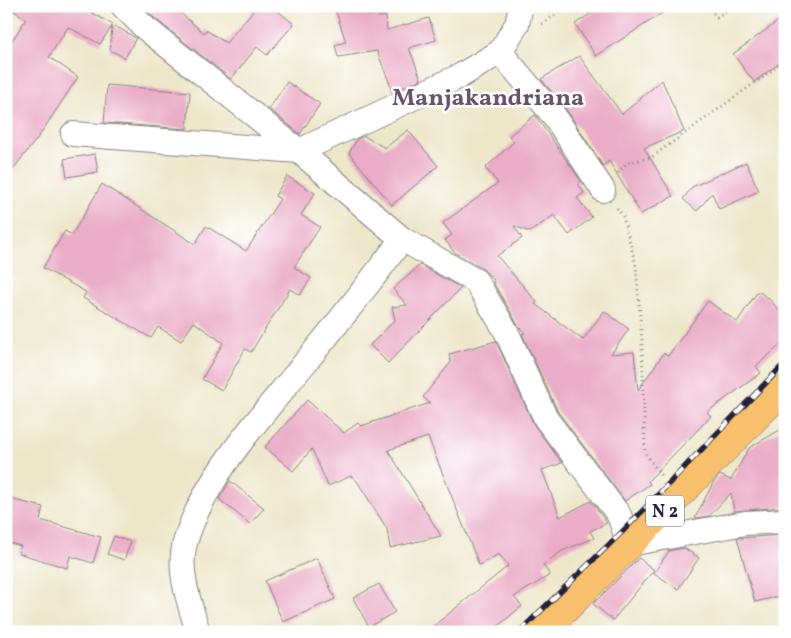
<svg xmlns="http://www.w3.org/2000/svg" width="791" height="638" font-family="Vollkorn,serif">
	<style>
		.building { fill: #eaacc6 }
		.lines { fill: none; stroke-linecap: round; stroke-linejoin: round }
		.minor-casing { stroke: #888482; stroke-width: 26 }
		.major-casing { stroke: #888482; stroke-width: 29 }
		.path { stroke: #888482; stroke-width: 3; stroke-dasharray: 1 4; stroke-linecap: butt }
		.minor { stroke: #fff; stroke-width: 24 }
		.major { stroke: #f8bf6c; stroke-width: 28 }
		.rail-casing { stroke: #22223b; stroke-width: 5.5 }
		.rail { stroke: #fff; stroke-width: 4; stroke-dasharray: 11; stroke-linecap: butt }
		.labels { text-anchor: middle; stroke-width: 5; stroke-linejoin: round; paint-order: stroke }
		.shield { fill: #fff; stroke: #646476; stroke-width: 1 }
		.shield-label { font-size: 18px; font-weight: bold; fill: #22223b }
		.district-label { font-size: 24px; font-weight: bold; fill: #68526c; stroke: #fff }
	</style>
	<rect width="100%" height="100%" fill="#fff"/>
	<filter id="ink" filterUnits="userSpaceOnUse"><feTurbulence type="fractalNoise" baseFrequency=".02" numOctaves="2"/><feDisplacementMap in="SourceGraphic" scale="10" xChannelSelector="R" yChannelSelector="G"/><feConvolveMatrix kernelMatrix="1 2 1 2 8 2 1 2 1" color-interpolation-filters="sRGB"/></filter>
	<filter id="wash" filterUnits="userSpaceOnUse"><feTurbulence type="fractalNoise" baseFrequency=".0096" numOctaves="4" result="noise"/><feDisplacementMap in="SourceGraphic" scale="20" xChannelSelector="R" yChannelSelector="G"/><feGaussianBlur stdDeviation="1.12" result="paint"/><feColorMatrix in="noise" values="0 0 0 0 0 0 0 0 0 0 0 0 0 0 0 0 0 1.4 0 .05"/><feComposite in="paint" operator="in"/></filter>
	<g filter="url(#wash)">
		<rect width="100%" height="100%" fill="#ede7ca"/>
		<g id="blocks">
			<!-- building -->
			<g class="building">
				<path d="M7,6h73l56,32 -11,20 -15,-8 2,-24 -12,18 -32,-17 -19,30 29,20 -39,59 -33,42v-128l20,-31z"/>
				<path d="M148,6h24l32,27 2,-3 20,13 31,-37h15l22,18 -27,31 -10,-8 -26,32 -78,-62 -7,-8z"/>
				<path d="M334,6h42l3,11 7,-1 1,14 42,-12 7,22 -27,8 12,31 -28,13 -16,-41 -39,6 -3,-12 11,-3z"/>
				<path d="M602,6h71l-77,50 -21,-32z"/>
				<path d="M785,16v43l-31,23 -21,-28z"/>
				<path d="M579,56l43,58 40,-34 22,51 -40,17 29,48 -32,18 -32,-53 -6,5 -37,-57 -25,-30z"/>
				<path d="M287,82l33,22 -20,30 -31,-25z"/>
				<path d="M107,85l83,7 -3,37 -83,-6z"/>
				<path d="M535,115l46,66 -3,3 6,9 -7,5 15,19 -23,18 -15,-20 -24,17 -16,-6 8,12 -25,18 40,46 -2,2 48,36 21,-29 25,18 -18,25 23,-2 4,38 26,-37 4,3 40,-55 29,21 21,-31 10,7 17,18v25l-29,25 5,7 -54,39 4,4 -63,65 2,3 -25,17 -67,-89 -36,-78 3,-1 -6,-6 -26,-45 1,-2 -11,-11 -28,-16 -10,-13 7,-5 -9,-12 55,-40 -13,-15 29,-26 -5,-6z"/>
				<path d="M408,130l30,36 -46,39 -43,-52 8,-14 7,-3 21,12z"/>
				<path d="M95,154l3,18 -31,5 -3,-18z"/>
				<path d="M746,162l13,29 -40,18 -7,-16 -15,18 -14,-12 9,-12z"/>
				<path d="M287,176l28,17 -14,22 19,12 -26,40 17,11 -11,17 -10,-6 -39,63 -6,-3 -23,41 -20,-11 21,-36 -29,-21 -13,19 -23,-14 -7,11 -68,-40 3,-6 -43,-24 22,-37 7,4 30,-51 93,60 11,-18 40,25 34,-52 -5,-3z"/>
				<path d="M420,265l41,23 -73,75 -18,-18 25,-25 -3,-13 15,-2 -14,-16z"/>
				<path d="M496,341l38,84 28,38 -20,7 18,47 31,-16 16,22 -17,8 4,7 -32,13 -19,14 7,10 -36,22 8,9 -31,26h-65l82,-66 -9,-12 -20,11 -51,-128 -40,13 53,86 -51,12 -3,-19 -30,-48 -6,-5 -23,10 -16,-37 -19,22 -28,-24 42,-47 37,33 14,-10 3,3 69,-23 -7,-6 28,-35 -2,-8z"/>
				<path d="M785,427v80l-51,4 -3,-18 -22,23 -14,2 18,-35 7,-8 11,5 18,-32z"/>
				<path d="M230,481l34,27 -14,16 -31,-25z"/>
				<path d="M6,498l37,9 -3,13 61,17 -8,26 -23,-7 -3,12 -49,-15 3,-7 -15,-4z"/>
				<path d="M785,535v60l-30,7 -18,-64z"/>
				<path d="M114,536l17,6 -7,18 -17,-6z"/>
				<path d="M684,548l15,10 -21,31 -24,-16 15,-22z"/>
				<path d="M317,558l18,41 -52,23 -18,-41z"/>
				<path d="M639,558l15,12 -41,50 -20,-16z"/>
				<path d="M379,584l16,28 -26,15 -16,-29z"/>
			</g>
		</g>
	</g>
	<g filter="url(#ink)">
		<use href="#blocks" fill-opacity="0" stroke="#888482" stroke-width="1"/>
		<g class="lines">
			<!-- minor casing -->
			<g class="minor-casing">
				<g id="minor">
					<path d="M123,6l21,21 155,124 103,88c-33,45 -67,88 -103,131 -40,49 -97,111 -114,173 -8,29 5,61 13,89"/>
					<path d="M500,52l55,65 48,73"/>
					<path d="M73,134l226,17 161,-75 40,-24 17,-28 4,-18"/>
					<path d="M402,239l74,42 30,50 40,88 73,96 10,29 116,-21 40,-2"/>
				</g>
			</g>
			<!-- major casing -->
			<g class="major-casing">
				<path id="major" d="M543,632l242,-244"/>
			</g>
			<!-- path -->
			<g class="path">
				<path d="M706,6l11,11 16,-11"/>
				<path d="M542,24l26,-18"/>
				<path d="M618,173l9,-10 25,-6 133,-96"/>
				<path d="M617,208l6,8 13,50 6,75 3,112 17,24"/>
			</g>
			<!-- minor -->
			<use href="#minor" class="minor"/>
			<!-- major -->
			<use href="#major" class="major"/>
			<!-- rail casing -->
			<g class="rail-casing">
				<path id="rail" d="M519,632l105,-102 161,-167"/>
			</g>
			<!-- rail -->
			<use href="#rail" class="rail"/>
		</g>
	</g>
	<g class="labels">
		<!-- shield labels -->
		<rect class="shield" x="646" y="495.5" width="38" height="31" rx="4"/>
		<g class="shield-label">
			<text x="665" y="517">N 2</text>
		</g>
		<!-- district labels -->
		<g class="district-label">
			<text x="488" y="105">Manjakandriana</text>
		</g>
	</g>
	<!-- margin -->
	<rect width="791" height="638" fill="none" stroke="#fff" stroke-width="25"/>
</svg>
